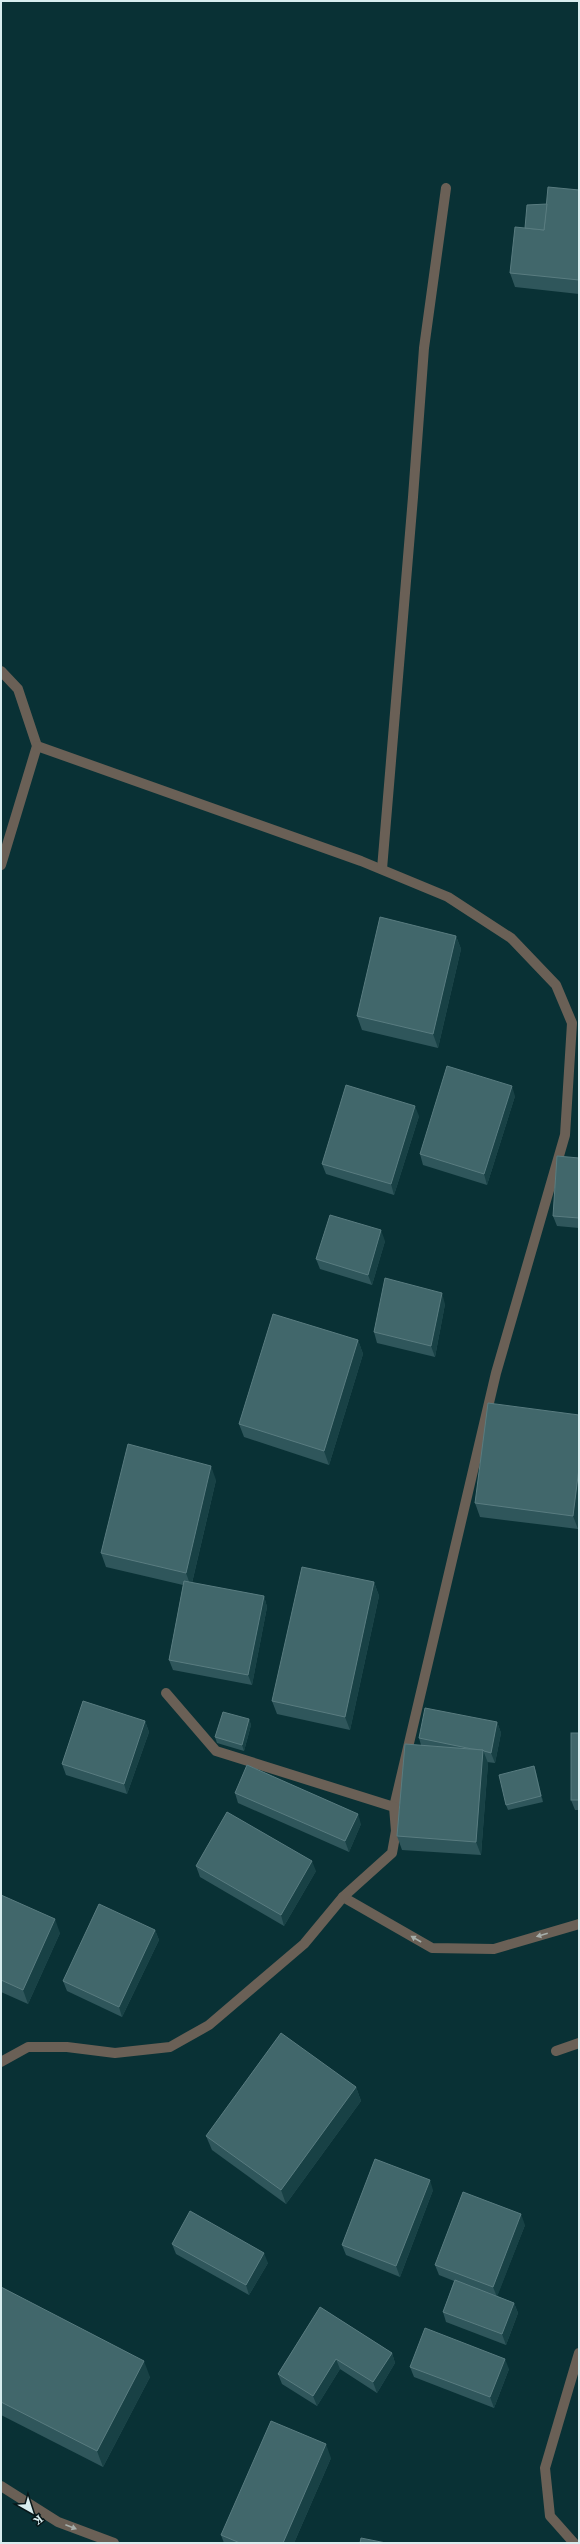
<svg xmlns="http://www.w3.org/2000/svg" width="580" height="2544" font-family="'Noto Serif',serif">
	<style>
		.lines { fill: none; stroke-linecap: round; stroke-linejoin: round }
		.street { stroke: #6a6056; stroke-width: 10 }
		.wall { fill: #2f565b }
		.shaded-wall { fill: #184145 }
		.building { fill: #41676b; stroke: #597c80 }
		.oneway { fill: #a6aeaa }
	</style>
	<rect width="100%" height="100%" fill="#093135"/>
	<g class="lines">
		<!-- street -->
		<g class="street">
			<path d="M1,671l17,18 19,57 -36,119"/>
			<path d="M37,746l324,115 87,36 63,41 45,47 16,38 -7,112 -69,238 -102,434"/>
			<path d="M382,869l31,-372 11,-149 22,-160"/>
			<path d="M343,1897l89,51 62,1 85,-25"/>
			<path d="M556,2051l23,-8"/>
			<path d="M1,2062l27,-15h39l48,6 55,-6 39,-22 95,-81 39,-47 49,-44 4,-22 -2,-24 -178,-56 -50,-58"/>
			<path d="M1,2486l57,36 56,21"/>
			<path d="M574,2543l-24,-27 -5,-48 34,-115"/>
		</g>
	</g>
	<!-- wall -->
	<g class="wall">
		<path d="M579,190v104l-64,-7 -5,-14 15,-45 22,-24z"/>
		<path d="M456,936l5,13 -23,99 -76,-18 -5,-14z"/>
		<path d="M515,1096l-28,89 -64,-20 -3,-11z"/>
		<path d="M419,1116l-25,79 -68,-21 -4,-10z"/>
		<path d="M579,1158v70l-22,-2 -4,-10z"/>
		<path d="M385,1241l-13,44 -52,-16 -4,-10z"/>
		<path d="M445,1304l-10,53 -58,-14 -3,-11z"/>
		<path d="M358,1340l5,14 -34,111 -85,-28 -5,-13z"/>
		<path d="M579,1415v104l-1,10 -98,-12 -5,-14z"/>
		<path d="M216,1480l-24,103 72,13 3,11 -15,78 -79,-15 -4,-10 14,-75 -77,-18 -5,-14z"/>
		<path d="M374,1582l5,14 -29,134 -73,-16 -5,-13z"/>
		<path d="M249,1719l2,6 -7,26 -27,-8 -2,-6z"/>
		<path d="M145,1721l4,11 -22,62 -61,-19 -4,-11z"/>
		<path d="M497,1722l4,11 -6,30 -8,-1 1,1 -7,92 -79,-5 -5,-14 24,-91 -2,-7z"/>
		<path d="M579,1733v77h-4l-4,-10z"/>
		<path d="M534,1766l2,6 7,30 -35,8 -2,-5z"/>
		<path d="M235,1793l126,31 -12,28 -111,-49z"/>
		<path d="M196,1866l120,5 -32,55 -84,-49z"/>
		<path d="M1,1895l59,38 -32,71 -27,-12z"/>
		<path d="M155,1930l4,10 -37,77 -55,-26 -4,-10z"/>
		<path d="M356,2087l5,14 -75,103 -74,-54 -6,-14z"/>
		<path d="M433,2190l-33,87 -54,-22 -4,-10z"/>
		<path d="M525,2225l-28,71 17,7 4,10 -12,32 -60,-23 -3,-10 11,-31 -15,-6 -4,-10z"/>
		<path d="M172,2244l96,19 -19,32 -73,-41z"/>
		<path d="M1,2287l149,90 -47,90 -102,-52z"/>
		<path d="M320,2307l72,46 3,10 -18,30 -37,-24 -23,37 -35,-22 -4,-10z"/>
		<path d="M410,2367l99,2 -15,39 -80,-31z"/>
		<path d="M331,2458l-37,85h-70l-3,-8z"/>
	</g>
	<!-- shaded-wall -->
	<g class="shaded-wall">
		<path d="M456,936l5,13 -23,99 -5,-14z"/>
		<path d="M512,1086l3,10 -28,89 -3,-11z"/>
		<path d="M415,1106l4,10 -25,79 -3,-11z"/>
		<path d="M381,1230l4,11 -13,44 -4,-10z"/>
		<path d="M442,1293l3,11 -10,53 -4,-11z"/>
		<path d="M358,1340l5,14 -34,111 -5,-14z"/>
		<path d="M211,1466l5,14 -25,107 -5,-14z"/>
		<path d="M579,1468v51l-1,10 -5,-13z"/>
		<path d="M374,1582l5,14 -29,134 -5,-13z"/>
		<path d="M264,1596l3,11 -15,78 -4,-10z"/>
		<path d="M249,1719l2,6 -7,26 -2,-6z"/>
		<path d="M145,1721l4,11 -22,62 -3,-10z"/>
		<path d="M497,1722l4,11 -6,30 -4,-10z"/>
		<path d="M483,1750l5,13 -7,92 -5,-13z"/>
		<path d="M534,1766l2,6 7,30 -2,-6z"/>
		<path d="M358,1814l3,10 -12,28 -4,-11z"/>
		<path d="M312,1861l4,10 -32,55 -3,-11z"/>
		<path d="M55,1919l5,14 -32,71 -5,-14z"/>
		<path d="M155,1930l4,10 -37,77 -3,-10z"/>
		<path d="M356,2087l5,14 -75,103 -5,-14z"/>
		<path d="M430,2180l3,10 -33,87 -4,-11z"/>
		<path d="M521,2214l4,11 -28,72 -4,-10z"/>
		<path d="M264,2253l4,10 -19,32 -3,-10z"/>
		<path d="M514,2303l4,10 -12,32 -4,-11z"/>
		<path d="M392,2353l3,10 -18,30 -4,-11z"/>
		<path d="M336,2359l4,10 -23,37 -4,-10z"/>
		<path d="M505,2359l4,10 -15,39 -4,-11z"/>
		<path d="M144,2361l6,16 -47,90 -6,-16z"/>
		<path d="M326,2444l5,14 -37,85h-11z"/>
	</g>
	<!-- building -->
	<g class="building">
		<path d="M548,187l31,3v90l-69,-7 5,-46 29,3z"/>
		<path d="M547,204l-3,26 -19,-2 2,-23z"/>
		<path d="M380,917l76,19 -23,98 -76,-18z"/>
		<path d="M447,1066l65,20 -28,88 -64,-20z"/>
		<path d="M346,1085l69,21 -24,78 -69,-20z"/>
		<path d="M557,1156l22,2v60l-26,-2z"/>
		<path d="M330,1215l51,15 -13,45 -52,-16z"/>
		<path d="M385,1278l57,15 -11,53 -57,-14z"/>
		<path d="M273,1314l85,26 -34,111 -85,-27z"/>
		<path d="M488,1403l91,12v53l-6,48 -98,-13z"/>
		<path d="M128,1444l83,22 -25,107 -85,-20z"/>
		<path d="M302,1567l72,15 -29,135 -73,-16z"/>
		<path d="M184,1581l80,15 -16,79 -79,-15z"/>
		<path d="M83,1701l62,20 -21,63 -62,-20z"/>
		<path d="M425,1708l72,14 -6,31 -7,-2 -1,-1 -11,-1 -53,-11z"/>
		<path d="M223,1712l26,7 -7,26 -27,-8z"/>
		<rect x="571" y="1733" width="8" height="67"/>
		<path d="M405,1744l78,6 -7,92 -79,-6z"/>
		<path d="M247,1765l111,49 -13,27 -110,-48z"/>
		<path d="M534,1766l7,30 -35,9 -7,-30z"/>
		<path d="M227,1812l85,49 -31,54 -85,-49z"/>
		<path d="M1,1895l54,24 -32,71 -22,-10z"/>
		<path d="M99,1904l56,26 -36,77 -56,-26z"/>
		<path d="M281,2033l75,54 -75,103 -75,-54z"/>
		<path d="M375,2159l55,21 -34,86 -54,-21z"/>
		<path d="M463,2192l58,22 -28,73 -58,-22z"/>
		<path d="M190,2211l74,42 -18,32 -74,-41z"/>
		<path d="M455,2280l59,23 -12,31 -59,-22z"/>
		<path d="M1,2287l143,74 -47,90 -96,-49z"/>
		<path d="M320,2307l72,46 -19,29 -37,-23 -23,37 -35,-22z"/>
		<path d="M425,2328l80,31 -15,38 -80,-30z"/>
		<path d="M271,2421l55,23 -43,99h-43l-19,-8z"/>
		<path d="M361,2538l25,5h-26z"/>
	</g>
	<!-- one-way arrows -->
	<defs><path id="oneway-solid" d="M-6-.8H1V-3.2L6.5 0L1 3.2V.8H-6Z"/></defs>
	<g class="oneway">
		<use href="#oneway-solid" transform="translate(542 1935) rotate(164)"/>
		<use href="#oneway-solid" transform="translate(416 1939) rotate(-150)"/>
		<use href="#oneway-solid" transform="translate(71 2527) rotate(21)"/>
	</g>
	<!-- border -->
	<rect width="580" height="2544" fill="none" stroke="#d8edef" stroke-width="4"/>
	<!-- north arrow -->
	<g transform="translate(32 2512) rotate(141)" stroke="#071618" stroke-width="3" paint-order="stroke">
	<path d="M0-3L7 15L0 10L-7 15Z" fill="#d8edef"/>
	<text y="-6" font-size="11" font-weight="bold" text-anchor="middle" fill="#d8edef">K</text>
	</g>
</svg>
